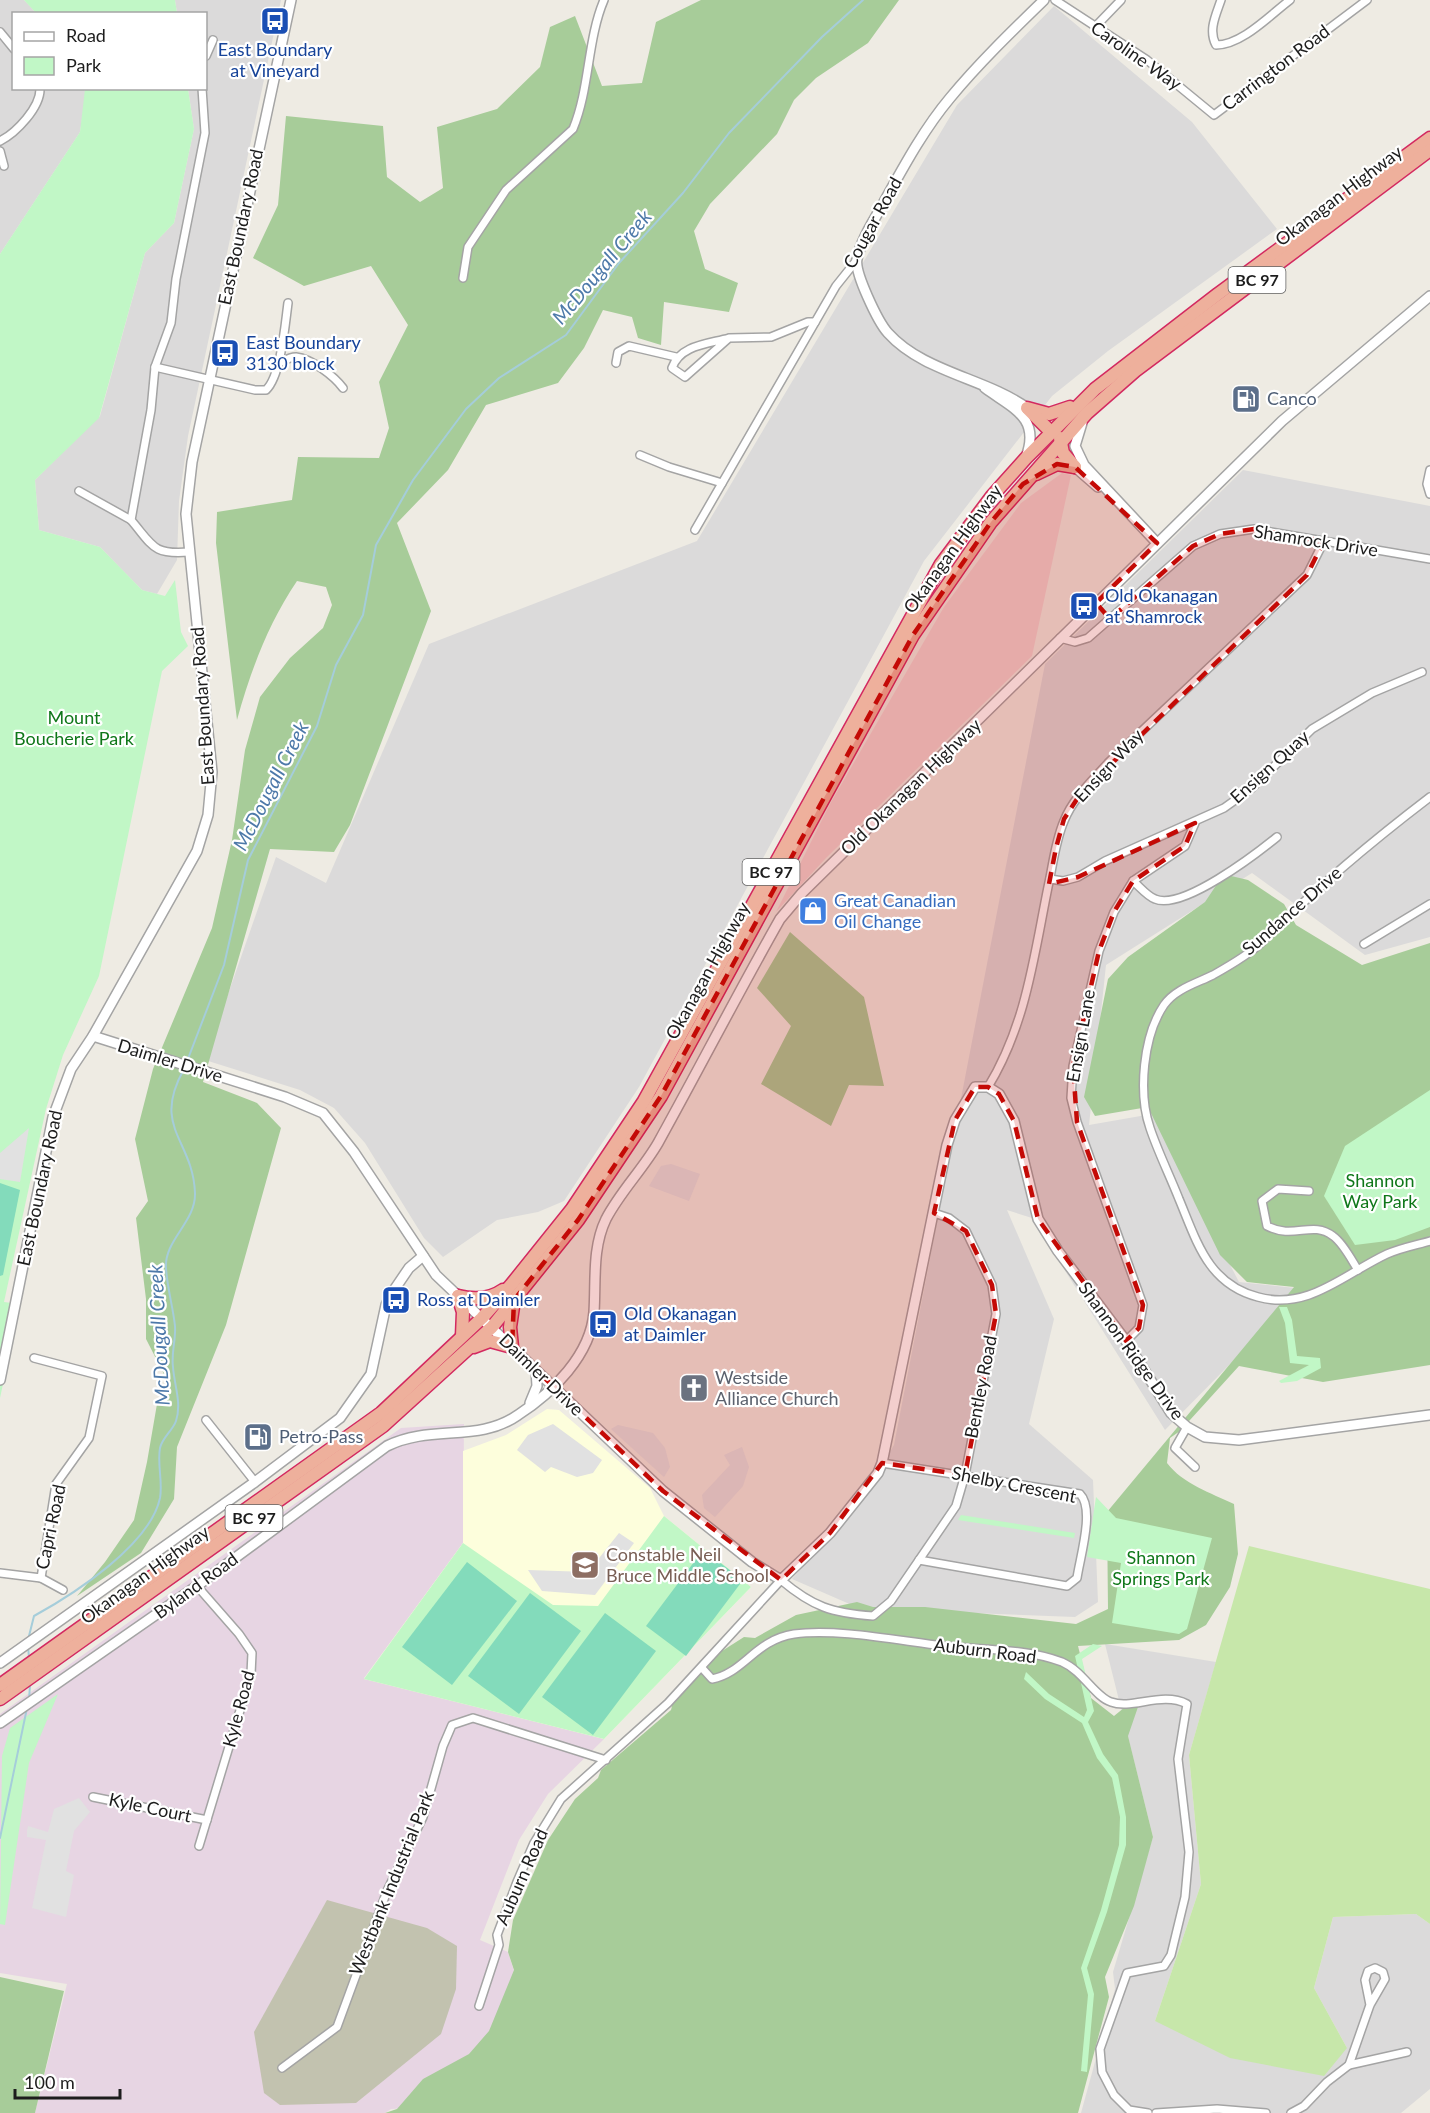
<svg xmlns="http://www.w3.org/2000/svg" width="1430" height="2113" font-family="Lato,sans-serif">
	<style>
		.residential { fill: #dbdada }
		.commercial { fill: #efd4d3 }
		.industrial { fill: #e7d5e3 }
		.education { fill: #fdfedc }
		.construction { fill: #c2c2af }
		.grass { fill: #c7e7aa }
		.forest { fill: #a7cc99 }
		.park { fill: #c1f7c6 }
		.pitch { fill: #83dbbb }
		.parking { fill: #e1e1e1 }
		.lines { fill: none; stroke-linecap: round; stroke-linejoin: round }
		.stream { stroke: #a5cdda; stroke-width: 2 }
		.minor-casing { stroke: #a4a4a4; stroke-width: 10 }
		.tertiary-casing { stroke: #a4a4a4; stroke-width: 12 }
		.trunk-casing { stroke: #d32960; stroke-width: 15 }
		.minor { stroke: #fff; stroke-width: 7 }
		.tertiary { stroke: #fff; stroke-width: 9 }
		.trunk { stroke: #eeb09c; stroke-width: 12 }
		.marked { fill: #c40a06; fill-opacity: 0.2; stroke: #c40a06; stroke-width: 4.5; stroke-dasharray: 12 8; stroke-linejoin: round }
		.labels { text-anchor: middle; stroke-width: 4.5; stroke-linejoin: round; paint-order: stroke }
		.shield { fill: #fff; stroke: #616161; stroke-width: 1.5 }
		.shield-label { font-size: 16px; font-weight: bold; fill: #1d1d1d }
		.transit-label { font-size: 18px; fill: #164399; stroke: #fff; text-anchor: start }
		.street-label { font-size: 18px; fill: #1d1d1d; stroke: #fff }
		.service-label { font-size: 18px; fill: #4e5e75; stroke: #fff; text-anchor: start }
		.park-label { font-size: 18px; fill: #0f7719; stroke: #fff }
		.shop-label { font-size: 18px; fill: #366cbe; stroke: #fff; text-anchor: start }
		.worship-label { font-size: 18px; fill: #5b616d; stroke: #fff; text-anchor: start }
		.education-label { font-size: 18px; fill: #785e54; stroke: #fff; text-anchor: start }
		.water-label { font-size: 20px; font-style: italic; fill: #4d79a9; stroke: #fff }
	</style>
	<rect width="100%" height="100%" fill="#eeebe3"/>
	<!-- residential -->
	<g class="residential">
		<path d="M0,0h24l12,13 -22,1v74l70,1 2,5 -6,38 -80,122z"/>
		<path d="M175,0h106l-93,436 -9,65 -2,59 -20,34 -15,-4 -42,-43 -61,-17 -4,-50 65,-64 45,-163 29,-30 20,-94 -6,-40 18,-1v-74l-29,-1z"/>
		<path d="M1054,6l138,116 85,107 -169,122 -56,45 -128,165 -285,526 -75,114 -26,11 -41,8 -54,37 -19,-19 -59,-95 -31,-35 -34,-18 -95,-30 71,-203 50,26 103,-239 268,-103 260,-436z"/>
		<path d="M1243,470l187,36v431l-65,18 -113,-82 -146,92 -17,160 63,-11 87,168 65,7 -139,141 -133,-212 -25,-8 47,109 -25,105 64,56 5,122 -23,15 -214,-8 -69,-30 65,-72 37,-62 151,-781z"/>
		<path d="M1105,1644l111,18 -27,93 12,129 -46,137 192,27 -33,-60 19,-71 83,-3 14,10v165l-29,24h-320l34,-124 -2,-17 40,-135z"/>
	</g>
	<!-- commercial -->
	<path class="commercial" d="M1062,473l9,2 -39,181 -206,202 -50,54 54,-108 114,-197 77,-104z"/>
	<!-- industrial -->
	<path class="industrial" d="M464,1424l-1,119 -99,135 240,61 -56,55 -29,46 -39,100 28,12 13,41 -62,112 -68,4 -6,4h-350l32,-129 -67,-11v-259l401,-286z"/>
	<!-- education -->
	<path class="education" d="M547,1409l12,1 91,78 14,28 87,71 -147,152 -240,-60 99,-136v-92l43,-16z"/>
	<!-- construction -->
	<path class="construction" d="M327,1900l100,28 30,18 -1,43 -15,45 -85,69 -76,2 -16,-12 -10,-61z"/>
	<!-- grass -->
	<path class="grass" d="M1249,1546l181,43v335l-14,-10 -83,3 -19,71 33,60 -23,28 -94,-18 -75,-37 46,-137 -12,-129z"/>
	<!-- forest -->
	<g class="forest">
		<path d="M701,0h198l-31,43 -52,35 -22,22 -17,34 -67,70 -16,27 11,38 33,14 -9,29 -65,-10 -3,43 -23,-7 -6,-21 -29,-7 -19,38 -26,35 -72,22 -38,65 -51,53 34,88 -81,214 -16,27 -64,-3 -67,233 54,21 24,25 -55,197 -49,122 -3,52 -33,54 -64,43 28,-34 29,-42 13,-58 10,-58 11,-22 -22,-43v-40l-10,-81 12,-17 -13,-62 18,-70 59,-141 20,-88 13,-90 15,-53 30,-39 33,-30 9,-23 -6,-18 -29,-6c-29,43 -46,89 -60,139l-21,-177 1,-31 75,-12 6,-43 81,1 10,-30 -10,-46 29,-57 -37,-59 -67,20 -51,-28 25,-53 8,-89 97,10 4,51 33,25 23,-14 -6,-61 60,-18 43,-42 10,-40 25,-11 27,70 40,-3 14,-61z"/>
		<path d="M1227,875l21,5 36,24 12,21 66,40 68,-22v422l-107,17 -84,-16 -59,65 -10,7 -3,25c16,21 44,30 67,41l4,50 -8,33 -24,38 -27,15 -101,6 13,52 23,18 16,-13 8,4 -10,29 25,101 -19,69 -29,71 4,20 -31,116h-693l12,-4 26,-30 46,-25 20,-23 25,-61 -6,-18 5,-32 35,-80 27,-41 23,-21 3,-8 70,-60 3,-12 48,-47 22,-14 11,1 41,-23 61,-13 16,5h52l151,17 32,-15 -1,-97 187,-225 -47,-5 -27,-27 -72,-148 -53,9 -11,-19 24,-118 20,-22 77,-55 16,-24z"/>
		<path d="M790,932l74,65 20,89 -35,-1 -18,41 -70,-42 30,-58 -34,-38z"/>
		<path d="M0,1977l64,14 -29,122h-35z"/>
	</g>
	<!-- park -->
	<g class="park">
		<path d="M24,0h151l2,13h-141z"/>
		<path d="M85,89h103l6,40 -20,94 -29,30 -46,165 -64,62 4,50 61,17 42,43 23,6 10,-16 6,52 7,14 -26,25 -63,305 -36,79 -17,54 -42,193 16,2 -20,94v-1144l80,-122z"/>
		<path d="M1430,1090v137l-35,13 -40,5 -31,-49 21,-50z"/>
		<path d="M1279,1307h8l5,13 5,36 23,2 1,10 -24,13 -16,2 -2,-2 30,-16 -19,-2 -5,-40z"/>
		<path d="M1096,1497l20,21 96,20 -25,91 -8,5 -67,-11 9,-60 -34,-6z"/>
		<path d="M961,1515l114,18 -1,5 -116,-18z"/>
		<path d="M664,1516l87,71 -147,152 -240,-60 99,-136 90,62 45,1z"/>
		<path d="M1093,1644l9,2 -20,13 12,52 -6,11 15,32 15,21 8,42v28l-19,67 -20,56 7,26 -7,78 -6,-1 7,-76 -7,-27 20,-58 18,-65 1,-28 -8,-39 -15,-20 -15,-35 -37,-24 -21,-20 2,-7 23,22 35,23 3,-7 -12,-54z"/>
		<path d="M58,1694l-29,69 -24,162 -5,-1 2,-168 8,-28z"/>
	</g>
	<!-- pitch -->
	<g class="pitch">
		<path d="M0,1183l20,7 -17,85 -3,1z"/>
		<path d="M703,1550l40,30 -57,76 -40,-30z"/>
		<path d="M467,1562l50,39 -65,84 -50,-38z"/>
		<path d="M530,1593l51,38 -62,83 -51,-38z"/>
		<path d="M605,1613l51,38 -63,84 -51,-38z"/>
	</g>
	<!-- parking -->
	<g class="parking">
		<path d="M29,1128l-9,54 -20,-3v-26z"/>
		<path d="M671,1164l29,10 -11,27 -40,-15 12,-20z"/>
		<path d="M553,1424l49,36 -9,13 -16,4 -26,-10 -6,5 -28,-22 11,-15z"/>
		<path d="M618,1425l35,8 12,15 5,19 -6,10 -53,-48z"/>
		<path d="M742,1447l7,20 -6,19 -28,31 -11,-9 -2,-13 28,-30 -6,-10z"/>
		<path d="M619,1533l15,10 -39,52 -53,-4 -14,-21 60,2z"/>
		<path d="M79,1798l11,14 -16,19 -8,40 8,4 -8,42 -34,-9 14,-68 -19,-3v-6l1,-5 20,6 6,-23z"/>
	</g>
	<g class="lines">
		<!-- stream -->
		<g class="stream">
			<path d="M186,1064l38,-99 24,-105 69,-134 19,-61 27,-50 13,-70 37,-65 53,-71 33,-31 67,-43 53,-72 64,-70 46,-60 93,-96 41,-37"/>
			<path d="M28,1640l6,-24c40,-22 116,-71 126,-118 3,-16 -3,-34 0,-50 2,-10 13,-18 16,-27 6,-18 -2,-37 -3,-54 -2,-14 3,-27 2,-41 -2,-19 -8,-39 -9,-58 -2,-28 30,-46 29,-75 -2,-54 -44,-65 -11,-124"/>
			<path d="M28,1646l1,12"/>
			<path d="M29,1700l1,-15"/>
			<path d="M0,1838l27,-130"/>
		</g>
		<!-- minor casing -->
		<g class="minor-casing">
			<g id="minor">
				<path d="M1055,0l92,60 67,55 153,-115"/>
				<path d="M1221,0c-5,15 -13,30 -5,45 26,0 54,-30 74,-45"/>
				<path d="M1095,27l26,-27"/>
				<path d="M0,32l14,17"/>
				<path d="M206,56l7,-16"/>
				<path d="M202,88l3,45 -29,146 -5,44 -16,44 100,23h11c15,-14 19,-65 22,-87"/>
				<path d="M0,141c16,-8 41,-34 40,-53"/>
				<path d="M0,151l4,15"/>
				<path d="M463,278l5,-31 38,-57 67,-61c17,-41 14,-89 31,-129"/>
				<path d="M729,338c-21,6 -49,7 -57,30l13,9 44,-39 42,-1 37,-15h7"/>
				<path d="M616,363l2,-11 11,-6 47,11"/>
				<path d="M278,364c6,-3 11,-7 18,-7 16,2 38,19 47,31"/>
				<path d="M155,367l-4,43 -20,110c22,26 22,35 58,32"/>
				<path d="M640,455l29,12 53,16"/>
				<path d="M1430,470l-3,14 3,10"/>
				<path d="M79,491l52,29"/>
				<path d="M695,530l141,-244 20,-25"/>
				<path d="M1060,638l15,4 13,-4 105,-92 27,-12 34,-5 176,30"/>
				<path d="M1430,797c-59,45 -116,93 -168,145 -12,12 -33,24 -49,33 -16,8 -38,14 -49,30 -21,31 -26,88 -14,123 8,24 20,48 29,71 18,43 29,85 79,98 50,14 86,-23 129,-43 13,-6 29,-9 43,-13"/>
				<path d="M1050,879l13,2 15,-4 27,-16 119,-53 28,-20 60,-59 60,-36 50,-21"/>
				<path d="M1133,881c7,6 14,15 22,18 27,12 101,-45 122,-62"/>
				<path d="M1364,944l66,-40"/>
				<path d="M988,1087c38,-62 46,-131 60,-200 5,-22 7,-45 16,-66 9,-23 28,-40 44,-58l199,-188 17,-34"/>
				<path d="M1309,1191l-31,-2 -16,12 5,25c27,14 45,-6 66,10 10,7 18,23 25,34"/>
				<path d="M1126,1341l13,-13 4,-23 -66,-183 -6,-24 2,-32 26,-115 15,-39 19,-31 52,-35 10,-23"/>
				<path d="M206,1420l49,62"/>
				<path d="M1187,1427l-12,21 20,19"/>
				<path d="M882,1463l198,31c15,15 0,63 -3,84l-10,8 -148,-26"/>
				<path d="M0,1573l41,5 15,-94 33,-46 13,-62 -68,-18"/>
				<path d="M41,1578l22,12"/>
				<path d="M197,1586l42,48 13,19 -1,21 -52,172"/>
				<path d="M702,1668l10,11c32,-6 43,-39 82,-45 43,-6 106,7 150,12 39,4 80,2 118,16 21,9 33,35 49,40 21,8 51,-11 76,2l-9,55 11,93 -4,45 -14,58 -7,11 -37,7 -27,76 2,23 12,23 15,15 19,3"/>
				<path d="M93,1797l114,23"/>
				<path d="M479,2006l20,-61 -2,-10 20,-53 17,-39 27,-44 107,-96 113,-123c32,27 51,33 92,36l18,-15 65,-95 9,-31 31,-161 -4,-29 -26,-54 -17,-13 -15,-5"/>
				<path d="M1349,2065l58,-13"/>
				<path d="M282,2068l55,-41 50,-136 36,-74 20,-71 9,-21 21,-7 133,42"/>
				<path d="M1156,2113l61,-4 49,4"/>
				<path d="M1291,2113l13,-7 23,-24 22,-17 21,-60 15,-26 -2,-7 -8,-4 -7,3 -3,9 5,25"/>
			</g>
		</g>
		<!-- tertiary casing -->
		<g class="tertiary-casing">
			<g id="tertiary">
				<path d="M985,388c27,20 56,29 41,69"/>
				<path d="M1027,408c-42,-30 -104,-36 -139,-75 -10,-11 -34,-61 -31,-74 4,-20 18,-40 27,-57 20,-36 40,-73 66,-104 28,-34 62,-67 94,-98"/>
				<path d="M1082,423l-7,23 9,19 73,78"/>
				<path d="M1075,467l23,20"/>
				<path d="M93,1036l192,61 38,16 31,39 82,123 227,216 89,71 29,18 49,-47 48,-60 4,-10 65,-318 8,-25 20,-33h13l11,7 15,27 24,98 20,32 68,90 45,72 16,14 18,10 34,3 191,-25"/>
				<path d="M0,1380l53,-263 18,-48 22,-33 104,-185 11,-36 4,-43 -26,-258 6,-52 99,-462"/>
				<path d="M530,1403l7,-17 -1,-16"/>
				<path d="M0,1663l255,-181 85,-64 31,-44 15,-69 6,-12 17,-25 14,-12"/>
				<path d="M0,1723l197,-137 190,-140c45,-22 91,-3 131,-31 34,-22 73,-60 76,-103 2,-32 -2,-64 12,-93 14,-27 37,-50 52,-76 41,-74 80,-150 122,-224l22,-26 480,-472 148,-125"/>
			</g>
		</g>
		<!-- trunk casing -->
		<g class="trunk-casing">
			<g id="trunk">
				<path d="M1027,408l22,6 21,-7"/>
				<path d="M1028,409l22,22"/>
				<path d="M1060,438l3,15 12,14"/>
				<path d="M1036,474l21,-10 18,3"/>
				<path d="M458,1296c16,4 31,4 45,-6"/>
				<path d="M458,1296l5,16 -1,24"/>
				<path d="M474,1347l16,-6 22,6 -2,-20 4,-27"/>
				<path d="M0,1685l381,-272 101,-95 29,-33 61,-76 72,-108 297,-537 51,-68 34,-38 69,-69 123,-95 212,-156"/>
				<path d="M0,1699l383,-273 109,-99 86,-107 83,-124 252,-461 78,-113 96,-109 48,-42 295,-221"/>
			</g>
		</g>
		<!-- minor -->
		<use href="#minor" class="minor"/>
		<!-- tertiary -->
		<use href="#tertiary" class="tertiary"/>
		<!-- trunk -->
		<use href="#trunk" class="trunk"/>
	</g>
	<!-- marked area -->
	<path class="marked" d="M1057,464l18,3 82,76 -61,60 14,16 83,-73 27,-12 34,-5 70,12 -17,34 -226,218 -17,26 -8,29 -7,36 29,-7 117,-54 -10,23 -52,35 -19,31 -15,39 -26,115 4,56 66,183 -4,23 -13,13 -88,-122 -24,-98 -15,-27 -11,-7h-13l-20,33 -21,93 32,18 26,54 4,29 -31,161 -83,-12 -52,70 -49,47 -118,-89 -151,-144 2,-47 64,-80 83,-124 252,-461 78,-113 32,-38z"/>
	<!-- icons -->
	<defs>
		<g id="bus-square" transform="scale(1.5)"><rect x="-9" y="-9" width="18" height="18" rx="4" fill="#1a4fb4" stroke="#fff"/><path d="M-5-6H5V4H4V6H2V4H-2V6H-4V4H-5ZM-3.5-4V0h7V-4ZM-3.5 1.2v1.5H-2V1.2ZM2 1.2v1.5H3.5V1.2Z" fill="#fff"/></g>
		<g id="fuel-square" transform="scale(1.5)"><rect x="-9" y="-9" width="18" height="18" rx="4" fill="#5c6f8a" stroke="#fff"/><path d="M-5.5-6h7V0h2V4h1.3V-2.5L3-4.5l.8-.8L6-3V5H2.5V1h-1V6h-7ZM-4.2-4.7v3.2H.2V-4.7Z" fill="#fff"/></g>
		<g id="shop-square" transform="scale(1.5)"><rect x="-9" y="-9" width="18" height="18" rx="4" fill="#3f7fe0" stroke="#fff"/><path d="M-5-2.5h2.3a2.7 3.5 0 0 1 5.4 0H5L5.5 6h-11ZM-1.5-2.5h3a1.5 2.3 0 0 0-3 0Z" fill="#fff"/></g>
		<g id="church-square" transform="scale(1.5)"><rect x="-9" y="-9" width="18" height="18" rx="4" fill="#6b7280" stroke="#fff"/><path d="M-1.2-6h2.4v3.5h3.3v2.4h-3.3V6h-2.4V-.1h-3.3v-2.4h3.3Z" fill="#fff"/></g>
		<g id="school-square" transform="scale(1.5)"><rect x="-9" y="-9" width="18" height="18" rx="4" fill="#8d6e63" stroke="#fff"/><path d="M0-5L7-2L0 1L-7-2ZM-4 1L0 2.5L4 1V4Q0 6-4 4Z" fill="#fff"/></g>
	</defs>
	<g fill-rule="evenodd">
		<use href="#bus-square" x="275" y="21"/>
		<use href="#bus-square" x="225" y="353"/>
		<use href="#fuel-square" x="1246" y="399"/>
		<use href="#bus-square" x="1084" y="606"/>
		<use href="#shop-square" x="813" y="911"/>
		<use href="#bus-square" x="396" y="1300"/>
		<use href="#bus-square" x="603" y="1324"/>
		<use href="#church-square" x="694" y="1388"/>
		<use href="#fuel-square" x="258" y="1437"/>
		<use href="#school-square" x="585" y="1565"/>
	</g>
	<g class="labels">
		<!-- shield labels -->
		<g class="shield">
			<rect x="1228.5" y="267" width="57" height="26" rx="4.5"/>
			<rect x="742.5" y="859" width="57" height="26" rx="4.5"/>
			<rect x="225.5" y="1505" width="57" height="26" rx="4.5"/>
		</g>
		<g class="shield-label">
			<text x="1257" y="286">BC 97</text>
			<text x="771" y="878">BC 97</text>
			<text x="254" y="1524">BC 97</text>
		</g>
		<!-- transit labels -->
		<g class="transit-label">
			<text x="275" y="56" text-anchor="middle">East Boundary<tspan x="275" dy="21">at Vineyard</tspan></text>
			<text x="246" y="349">East Boundary<tspan x="246" dy="21">3130 block</tspan></text>
			<text x="1105" y="602">Old Okanagan<tspan x="1105" dy="21">at Shamrock</tspan></text>
			<text x="417" y="1306">Ross at Daimler</text>
			<text x="624" y="1320">Old Okanagan<tspan x="624" dy="21">at Daimler</tspan></text>
		</g>
		<!-- street labels -->
		<g class="street-label">
			<text transform="translate(1136 56) rotate(35)" y="6">Caroline Way</text>
			<text transform="translate(1276 68) rotate(-37)" y="6">Carrington Road</text>
			<text transform="translate(1339 196) rotate(-37)" y="6">Okanagan Highway</text>
			<text transform="translate(873 223) rotate(-61)" y="6">Cougar Road</text>
			<text transform="translate(241 227) rotate(-78)" y="6">East Boundary Road</text>
			<text transform="translate(1316 541) rotate(9)" y="6">Shamrock Drive</text>
			<text transform="translate(953 549) rotate(-54)" y="6">Okanagan Highway</text>
			<text transform="translate(203 706) rotate(-94)" y="6">East Boundary Road</text>
			<text transform="translate(1109 766) rotate(-47)" y="6">Ensign Way</text>
			<text transform="translate(1270 767) rotate(-42)" y="6">Ensign Quay</text>
			<text transform="translate(911 787) rotate(-44)" y="6">Old Okanagan Highway</text>
			<text transform="translate(1292 911) rotate(-41)" y="6">Sundance Drive</text>
			<text transform="translate(708 971) rotate(-61)" y="6">Okanagan Highway</text>
			<text transform="translate(1081 1036) rotate(-80)" y="6">Ensign Lane</text>
			<text transform="translate(170 1061) rotate(17)" y="6">Daimler Drive</text>
			<text transform="translate(40 1188) rotate(-78)" y="6">East Boundary Road</text>
			<text transform="translate(1131 1351) rotate(54)" y="6">Shannon Ridge Drive</text>
			<text transform="translate(541 1375) rotate(44)" y="6">Daimler Drive</text>
			<text transform="translate(981 1387) rotate(-79)" y="6">Bentley Road</text>
			<text transform="translate(1014 1485) rotate(11)" y="6">Shelby Crescent</text>
			<text transform="translate(51 1527) rotate(-78)" y="6">Capri Road</text>
			<text transform="translate(145 1575) rotate(-36)" y="6">Okanagan Highway</text>
			<text transform="translate(196 1586) rotate(-36)" y="6">Byland Road</text>
			<text transform="translate(985 1651) rotate(7)" y="6">Auburn Road</text>
			<text transform="translate(239 1709) rotate(-75)" y="6">Kyle Road</text>
			<text transform="translate(150 1808) rotate(12)" y="6">Kyle Court</text>
			<text transform="translate(522 1877) rotate(-66)" y="6">Auburn Road</text>
			<text transform="translate(392 1883) rotate(-68)" y="6">Westbank Industrial Park</text>
		</g>
		<!-- service labels -->
		<g class="service-label">
			<text x="1267" y="405">Canco</text>
			<text x="279" y="1443">Petro-Pass</text>
		</g>
		<!-- park labels -->
		<g class="park-label">
			<text x="74" y="724">Mount<tspan x="74" dy="21">Boucherie Park</tspan></text>
			<text x="1380" y="1187">Shannon<tspan x="1380" dy="21">Way Park</tspan></text>
			<text x="1161" y="1564">Shannon<tspan x="1161" dy="21">Springs Park</tspan></text>
		</g>
		<!-- shop labels -->
		<g class="shop-label">
			<text x="834" y="907">Great Canadian<tspan x="834" dy="21">Oil Change</tspan></text>
		</g>
		<!-- worship labels -->
		<g class="worship-label">
			<text x="715" y="1384">Westside<tspan x="715" dy="21">Alliance Church</tspan></text>
		</g>
		<!-- education labels -->
		<g class="education-label">
			<text x="606" y="1561">Constable Neil<tspan x="606" dy="21">Bruce Middle School</tspan></text>
		</g>
		<!-- water labels -->
		<g class="water-label">
			<text transform="translate(602 267) rotate(-50)" y="7">McDougall Creek</text>
			<text transform="translate(271 786) rotate(-63)" y="7">McDougall Creek</text>
			<text transform="translate(159 1335) rotate(-93)" y="7">McDougall Creek</text>
		</g>
	</g>
	<!-- legend -->
	<rect x="12" y="12" width="195" height="78" fill="#ffffff" stroke="#a5a5a5" stroke-width="1.5"/>
	<rect x="24" y="32" width="30" height="9" fill="#ffffff" stroke="#a5a5a5" stroke-width="1.5"/>
	<text x="66" y="42" font-size="18" fill="#1d1d1d">Road</text>
	<rect x="24" y="57" width="30" height="18" fill="#c1f7c6" stroke="#a5a5a5" stroke-width="1.5"/>
	<text x="66" y="72" font-size="18" fill="#1d1d1d">Park</text>
	<!-- scale -->
	<path d="M15 2089v9h105v-9" fill="none" stroke="#1d1d1d" stroke-width="3"/>
	<text x="24" y="2089" font-size="18" fill="#1d1d1d" stroke="#ffffff" stroke-width="4.5" paint-order="stroke">100 m</text>
</svg>
